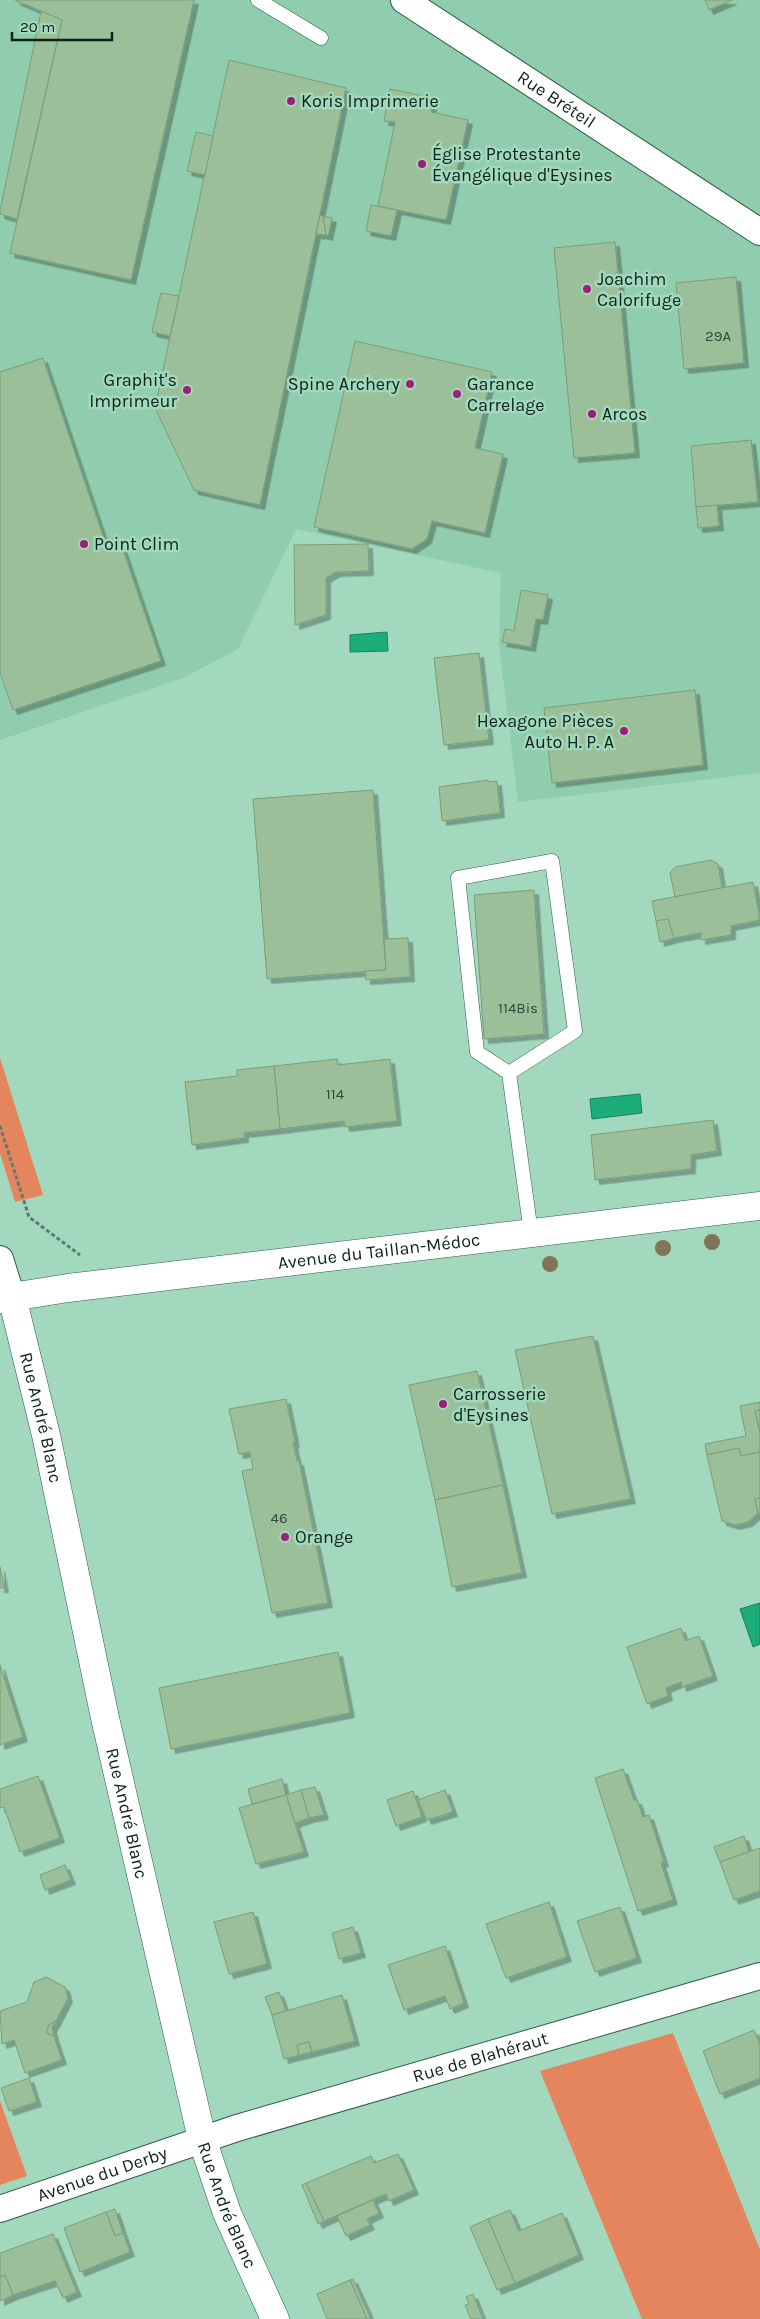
<svg xmlns="http://www.w3.org/2000/svg" width="760" height="2319" font-family="Karla,sans-serif">
	<style>
		.built { fill: #90ccae }
		.green { fill: #e4855d }
		.water { fill: #1cad7a; stroke: #18835d }
		.building { fill: #9bbf98; stroke: #7a9d78; filter: url(#shadow) }
		.lines { fill: none; stroke-linecap: round; stroke-linejoin: round }
		.service-casing { stroke: #2b5e48; stroke-width: 15 }
		.minor-casing { stroke: #2b5e48; stroke-width: 28 }
		.tertiary-casing { stroke: #2b5e48; stroke-width: 29 }
		.path { stroke: #577d6b; stroke-width: 3; stroke-dasharray: 4 2.5; stroke-linecap: butt }
		.service { stroke: #fff; stroke-width: 14 }
		.minor { stroke: #fff; stroke-width: 26 }
		.tertiary { stroke: #fff; stroke-width: 28 }
		.tree { fill: #807657 }
		.poi-dot { fill: #9b1f77; stroke: #a2d8bd; stroke-width: 2 }
		.labels { text-anchor: middle; stroke-width: 5; stroke-linejoin: round; paint-order: stroke }
		.number-label { font-size: 15px; fill: #304939 }
		.street-label { font-size: 18px; fill: #0d2219; stroke: #a2d8bd }
		.poi-label { font-size: 18px; fill: #0d2219; stroke: #a2d8bd; text-anchor: start }
	</style>
	<defs>
		<filter id="shadow"><feDropShadow dx="4.5" dy="4.5" stdDeviation="0" flood-color="#0004"/></filter>
	</defs>
	<rect width="100%" height="100%" fill="#a2d8bd"/>
	<!-- built -->
	<path class="built" d="M0,0h760v773l-242,29 -19,-158 2,-71 -205,-44 -58,120 -55,29 -183,62z"/>
	<!-- green -->
	<g class="green">
		<path d="M0,1058l43,137 -28,7 -15,-49z"/>
		<path d="M673,2033l87,217v69h-118l-102,-248z"/>
		<path d="M0,2101l27,75 -27,9z"/>
	</g>
	<!-- water -->
	<g class="water">
		<path d="M387,632l1,19 -38,1v-17z"/>
		<path d="M640,1094l2,19 -50,6 -2,-20z"/>
		<path d="M760,1603v41l-7,3 -13,-38z"/>
	</g>
	<!-- building -->
	<g class="building">
		<path d="M15,0h179l-63,280 -121,-27 52,-233z"/>
		<path d="M705,0h27l-23,10z"/>
		<path d="M41,11l21,9 -45,199 -17,-5v-3z"/>
		<path d="M229,60l117,28 -86,417 -66,-15 -39,-82z"/>
		<path d="M390,89l43,9 -2,14 37,8 -22,100 -68,-14 17,-84 -11,-1z"/>
		<path d="M196,132l17,4 -8,39 -18,-4z"/>
		<path d="M371,205l26,5 -6,26 -25,-5z"/>
		<path d="M320,215l3,1 3,19 -10,-1z"/>
		<path d="M323,216l9,2 -4,18 -2,-1z"/>
		<path d="M615,242l20,211 -61,5 -20,-210z"/>
		<path d="M736,277l8,86 -60,6 -8,-86z"/>
		<path d="M161,293l18,3 -9,40 -18,-4z"/>
		<path d="M355,341l137,31 -17,76 28,6 -18,79 -53,-12 -5,18 -15,10 -98,-22z"/>
		<path d="M43,358l62,184 14,-4 42,123 -148,49 -13,-38v-300z"/>
		<path d="M751,440l7,62 -62,5 -5,-61z"/>
		<path d="M717,505l2,21 -21,2 -2,-21z"/>
		<path d="M368,544l1,27 -33,1 -10,6v37l-31,10 -1,-80z"/>
		<path d="M521,590l27,5 -5,25 -7,-1 -5,28 -29,-5 3,-13 9,2z"/>
		<path d="M479,653l10,87 -45,5 -10,-87z"/>
		<path d="M695,690l8,75 -151,18 -8,-75z"/>
		<path d="M488,780v2l9,-1 3,32 -58,8 -3,-34z"/>
		<path d="M373,790l13,180 -119,9 -14,-180z"/>
		<path d="M711,860l7,4 4,24 -47,9 -5,-24 5,-6z"/>
		<path d="M753,882l7,38 -29,6v9l-30,5v-7l-27,5 -6,-19 -12,2 -4,-20z"/>
		<path d="M534,890l10,144 -60,5 -10,-144z"/>
		<path d="M668,919l6,19 -14,4 -4,-21z"/>
		<path d="M408,938l2,39 -44,3 -1,-9 21,-1 -2,-31z"/>
		<path d="M337,1059l1,6 52,-6 7,62 -52,6 -1,-6 -64,8 -6,-63z"/>
		<path d="M274,1066l6,63 -36,4v5l-52,7 -7,-63 52,-6v-6z"/>
		<path d="M713,1120l4,31 -26,4v14l-96,11 -4,-45z"/>
		<path d="M593,1336l38,163 -79,15 -37,-164z"/>
		<path d="M477,1371l26,114 -68,15 -26,-115z"/>
		<path d="M286,1399l9,44h-2l4,18h2l29,142 -56,10 -30,-142 11,-2 -3,-17 -11,2 -10,-45z"/>
		<path d="M760,1402v8l-5,1 5,21v20l-19,4 -2,-8 -32,7 -2,-11 41,-8 -6,-30z"/>
		<path d="M760,1410v22l-5,-21z"/>
		<path d="M739,1448l2,8 19,-4v46l-5,1 3,14 -10,9 -13,3 -13,-4 -15,-66z"/>
		<path d="M503,1485l19,88 -70,14 -17,-87z"/>
		<path d="M760,1498v15h-2l-3,-14z"/>
		<path d="M0,1567l4,21h-4z"/>
		<path d="M681,1628l4,13 14,-5 14,40 -31,11 -1,-5 -15,6 2,8 -21,8 -20,-57z"/>
		<path d="M338,1652l12,61 -179,36 -12,-61z"/>
		<path d="M0,1665l23,72 -23,8z"/>
		<path d="M623,1769l11,31h3l6,17 6,-2 15,47 -3,1 12,37 -35,11 -43,-133z"/>
		<path d="M38,1776l22,62 -40,14 -16,-45 -4,1v-19z"/>
		<path d="M282,1779l4,16 -34,9 -4,-15z"/>
		<path d="M315,1787l9,28 -15,3 -8,-28z"/>
		<path d="M301,1790l8,28 -14,5 -9,-28z"/>
		<path d="M445,1790l8,22 -26,8 -9,-20z"/>
		<path d="M413,1791l9,26 -26,9 -9,-26z"/>
		<path d="M286,1795l18,57 -48,12 -17,-56z"/>
		<path d="M744,1836l5,16 -29,10 -6,-15z"/>
		<path d="M760,1848v43l-26,9 -14,-38z"/>
		<path d="M65,1865l6,15 -26,10 -5,-15z"/>
		<path d="M549,1902l18,55 -61,21 -20,-54z"/>
		<path d="M620,1907l17,51 -42,14 -18,-51z"/>
		<path d="M253,1912l14,52 -38,10 -15,-52z"/>
		<path d="M353,1927l8,26 -22,6 -7,-26z"/>
		<path d="M445,1946l19,57 -14,6 -5,-13 -41,14 -16,-45z"/>
		<path d="M46,1977l19,10 3,11 -12,23 -7,4 -3,8 8,3 8,24 -37,13 -11,-33 -12,4 -2,-33 27,-9 7,-20z"/>
		<path d="M279,1992l7,19 -14,4 -7,-18z"/>
		<path d="M342,1995l13,46 -43,11 -3,-10 -12,3 2,10 -15,4 -12,-44z"/>
		<path d="M56,2021l-4,7 2,8 -8,-3 3,-8z"/>
		<path d="M754,2030l6,15v33l-40,16 -17,-43z"/>
		<path d="M309,2042l3,10 -13,3 -2,-10z"/>
		<path d="M29,2078l8,24 -28,9 -8,-23z"/>
		<path d="M398,2154l16,36 -25,11 -3,-7 -62,27 -18,-38 65,-27 3,7z"/>
		<path d="M306,2183l18,38 -6,3 -16,-39z"/>
		<path d="M373,2200l6,13 -12,6 3,6 -24,11 -9,-20z"/>
		<path d="M115,2209l8,24 -8,3 -9,-24z"/>
		<path d="M510,2210l9,21 43,-18 17,42 -64,28 -27,-64z"/>
		<path d="M106,2212l9,24 8,-3 7,19 -50,20 -16,-44z"/>
		<path d="M488,2219l27,64 -18,7 -27,-63z"/>
		<path d="M53,2234l24,58 -14,6 -8,-17 -42,14 -8,-20 -5,2v-24z"/>
		<path d="M5,2275l8,20 -13,6v-24z"/>
		<path d="M353,2279l18,40h-4l-17,-39z"/>
		<path d="M350,2280l17,39h-40l-10,-25z"/>
		<path d="M473,2294l10,25h-12l-6,-14 4,-1 -3,-7z"/>
	</g>
	<g class="lines">
		<!-- service casing -->
		<g class="service-casing">
			<g id="service">
				<path d="M258,0l63,38"/>
				<path d="M509,1073l-32,-21 -19,-174 94,-17 23,170 -66,42 22,160"/>
			</g>
		</g>
		<!-- minor casing -->
		<g class="minor-casing">
			<g id="minor">
				<path id="s1" d="M404,0l356,232"/>
				<path d="M0,1259l12,38"/>
				<path id="s2" d="M0,2209l237,-81 523,-152"/>
			</g>
		</g>
		<!-- tertiary casing -->
		<g class="tertiary-casing">
			<g id="tertiary">
				<path id="s3" d="M12,1297l34,138 59,283 97,421 25,74 48,106"/>
				<path id="s4" d="M0,1299l68,-11 692,-82"/>
			</g>
		</g>
		<!-- path -->
		<path class="path" d="M0,1126l29,91 51,38"/>
		<!-- service -->
		<use href="#service" class="service"/>
		<!-- minor -->
		<use href="#minor" class="minor"/>
		<!-- tertiary -->
		<use href="#tertiary" class="tertiary"/>
	</g>
	<!-- trees -->
	<g class="tree">
		<circle cx="712" cy="1242" r="8"/>
		<circle cx="663" cy="1248" r="8"/>
		<circle cx="550" cy="1264" r="8"/>
	</g>
	<!-- markers -->
	<g class="poi-dot">
		<circle cx="291" cy="101" r="5"/>
		<circle cx="422" cy="164" r="5"/>
		<circle cx="587" cy="289" r="5"/>
		<circle cx="410" cy="384" r="5"/>
		<circle cx="187" cy="390" r="5"/>
		<circle cx="457" cy="394" r="5"/>
		<circle cx="592" cy="414" r="5"/>
		<circle cx="84" cy="544" r="5"/>
		<circle cx="624" cy="731" r="5"/>
		<circle cx="443" cy="1404" r="5"/>
		<circle cx="285" cy="1537" r="5"/>
	</g>
	<g class="labels">
		<!-- number labels -->
		<g class="number-label">
			<text x="718" y="341">29A</text>
			<text x="518" y="1013">114Bis</text>
			<text x="335" y="1099">114</text>
			<text x="279" y="1523">46</text>
		</g>
		<!-- street labels -->
		<g class="street-label">
			<text dy="6" stroke="none"><textPath href="#s1" startOffset="182">Rue Bréteil</textPath></text>
			<text dy="6" stroke="none"><textPath href="#s4" startOffset="382">Avenue du Taillan-Médoc</textPath></text>
			<text dy="6" stroke="none"><textPath href="#s3" startOffset="124">Rue André Blanc</textPath></text>
			<text dy="6" stroke="none"><textPath href="#s3" startOffset="529">Rue André Blanc</textPath></text>
			<text dy="6" stroke="none"><textPath href="#s2" startOffset="504">Rue de Blahéraut</textPath></text>
			<text dy="6" stroke="none"><textPath href="#s2" startOffset="108">Avenue du Derby</textPath></text>
			<text dy="6" stroke="none"><textPath href="#s3" startOffset="934">Rue André Blanc</textPath></text>
		</g>
		<!-- poi labels -->
		<g class="poi-label">
			<text x="301" y="107">Koris Imprimerie</text>
			<text x="432" y="160">Église Protestante<tspan x="432" dy="21">Évangélique d'Eysines</tspan></text>
			<text x="597" y="285">Joachim<tspan x="597" dy="21">Calorifuge</tspan></text>
			<text x="177" y="386" text-anchor="end">Graphit's<tspan x="177" dy="21">Imprimeur</tspan></text>
			<text x="400" y="390" text-anchor="end">Spine Archery</text>
			<text x="467" y="390">Garance<tspan x="467" dy="21">Carrelage</tspan></text>
			<text x="602" y="420">Arcos</text>
			<text x="94" y="550">Point Clim</text>
			<text x="614" y="727" text-anchor="end">Hexagone Pièces<tspan x="614" dy="21">Auto H. P. A</tspan></text>
			<text x="453" y="1400">Carrosserie<tspan x="453" dy="21">d'Eysines</tspan></text>
			<text x="295" y="1543">Orange</text>
		</g>
	</g>
	<!-- scale -->
	<path d="M12 32v8h100v-8" fill="none" stroke="#0d2219" stroke-width="2.5"/>
	<text x="20" y="32" font-size="15" fill="#0d2219" stroke="#a2d8bd" stroke-width="4" paint-order="stroke">20 m</text>
</svg>
